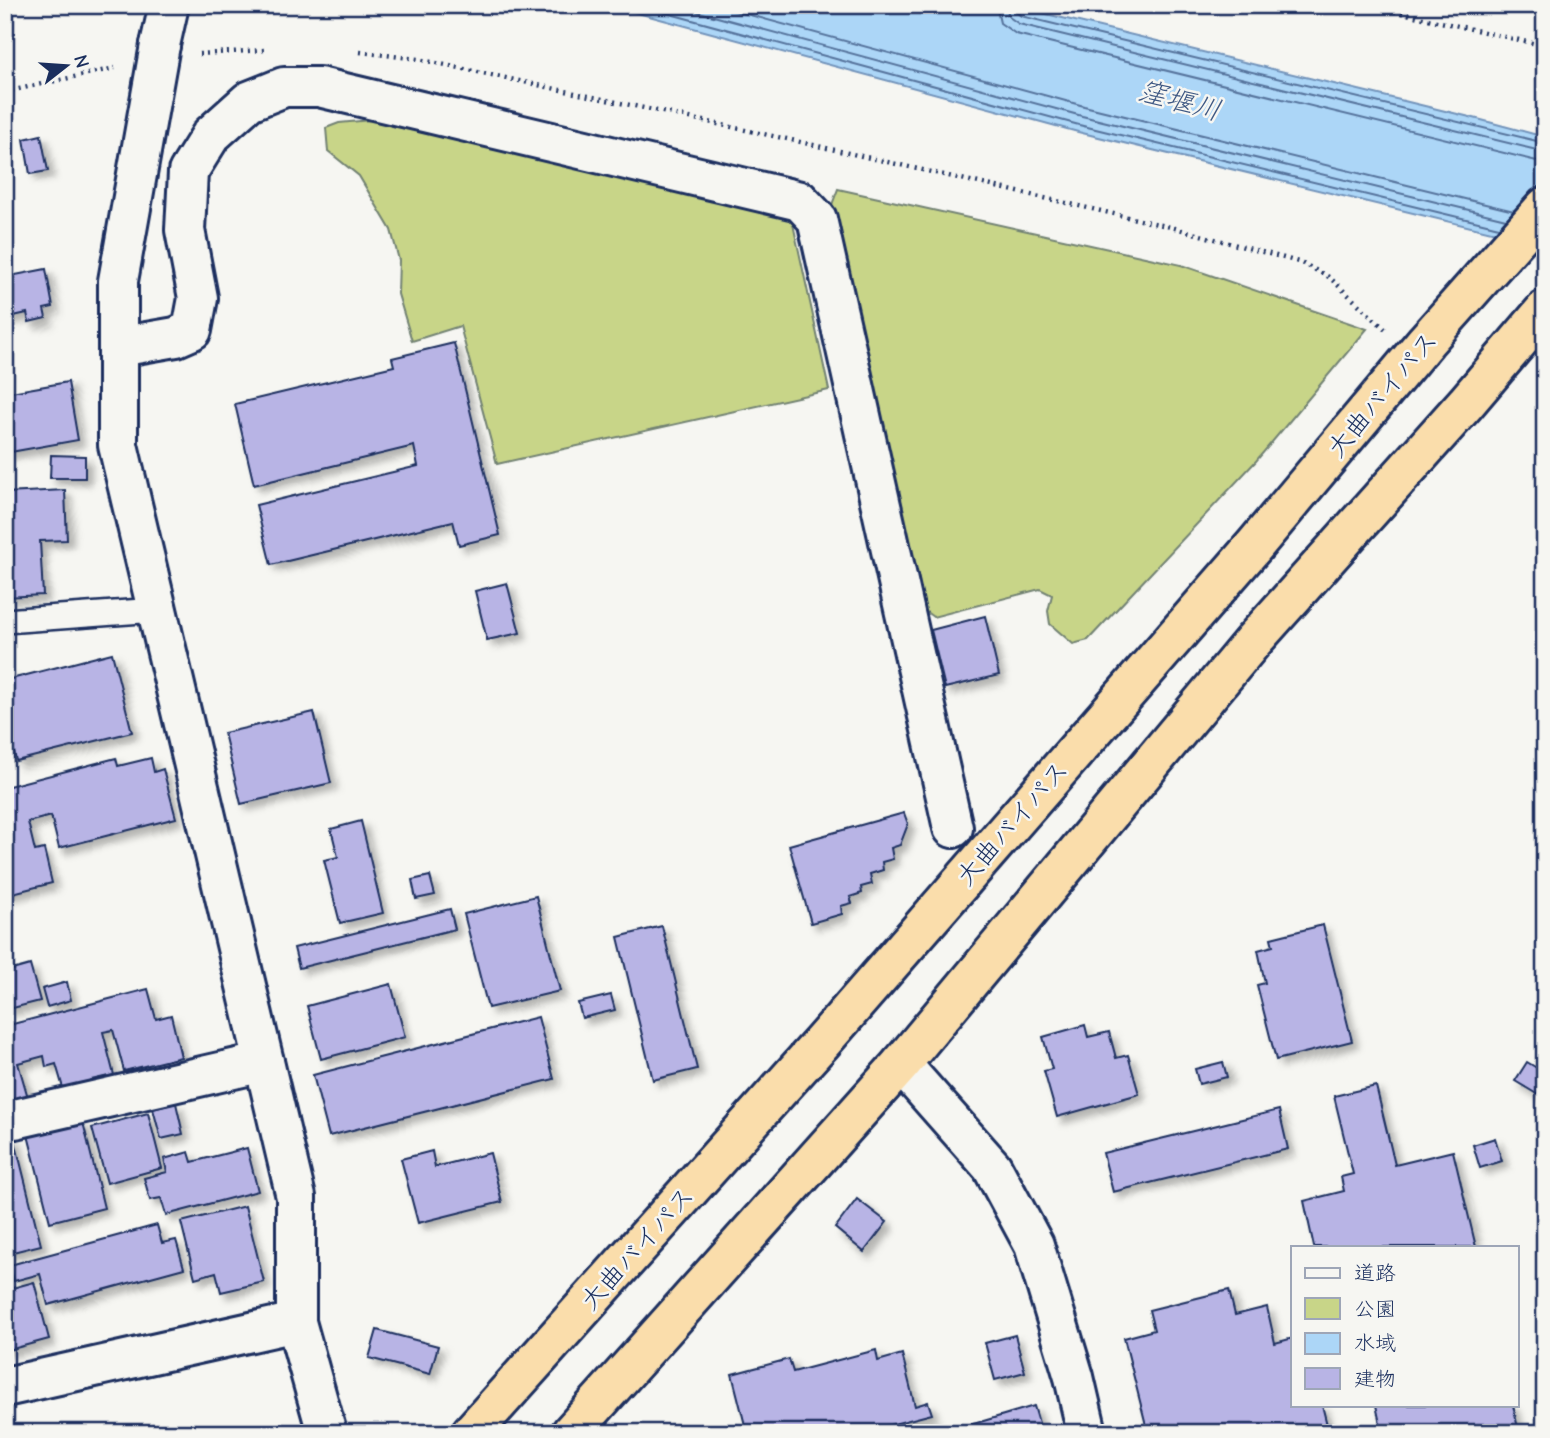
<svg xmlns="http://www.w3.org/2000/svg" width="1550" height="1438" font-family="'Comic Neue','Klee One',sans-serif">
	<style>
		.green { fill: #c8d588; stroke: #728273; stroke-width: 2 }
		.water { fill: #acd6f7; stroke: #7293ba; stroke-width: 2 }
		.lines { fill: none; stroke-linecap: round; stroke-linejoin: round }
		.shore { stroke: #55729b; stroke-width: 2 }
		.building { fill: #b8b4e5; stroke: #1b2f5e; stroke-width: 2; filter: url(#shadow) }
		.lane-casing { stroke: #1b2f5e; stroke-width: 28 }
		.street-casing { stroke: #1b2f5e; stroke-width: 44 }
		.secondary-casing { stroke: #1b2f5e; stroke-width: 44 }
		.highway-casing { stroke: #1b2f5e; stroke-width: 44 }
		.path { stroke: #1b2f5e; stroke-width: 4.5; stroke-dasharray: 2 5; stroke-linecap: butt }
		.lane { stroke: #f6f6f2; stroke-width: 23 }
		.street { stroke: #f6f6f2; stroke-width: 38 }
		.secondary { stroke: #f6f6f2; stroke-width: 38 }
		.highway { stroke: #faddab; stroke-width: 38 }
		.labels { text-anchor: middle; stroke-width: 5; stroke-linejoin: round; paint-order: stroke }
		.street-label { font-size: 26px; fill: #1b2f5e; stroke: #f6f6f2 }
		.water-label { font-size: 28px; font-style: italic; fill: #3f5984; stroke: #f6f6f2 }
	</style>
	<defs>
		<filter id="shadow"><feDropShadow dx="6" dy="6" stdDeviation="3.5" flood-color="#0004"/></filter>
	</defs>
	<rect width="100%" height="100%" fill="#f6f6f2"/>
	<filter id="ink" filterUnits="userSpaceOnUse"><feTurbulence type="fractalNoise" baseFrequency=".0143" numOctaves="2"/><feDisplacementMap in="SourceGraphic" scale="14" xChannelSelector="R" yChannelSelector="G"/><feConvolveMatrix kernelMatrix="1 2 1 2 8 2 1 2 1" color-interpolation-filters="sRGB"/></filter>
	<g filter="url(#ink)">
		<!-- green -->
		<g class="green">
			<path d="M382,119l408,91 39,180 -332,74 -37,-138 -48,15 -14,-47 1,-34 -8,-30 -32,-54 -31,-25 -2,-23 13,-5z"/>
			<path d="M838,189l343,76 186,64 -111,132 -168,179 -15,4 -23,-20 -2,-13 4,-16 -12,-6 -107,28 -16,-12 -87,-395z"/>
		</g>
		<!-- water -->
		<path class="water" d="M608,5h401l461,112 75,20v108l-467,-113z"/>
		<g class="lines">
			<!-- shore -->
			<g class="shore">
				<path d="M637,5l442,120 420,102"/>
				<path d="M673,5l409,111 424,103"/>
				<path d="M713,5l371,101 430,105"/>
				<path d="M996,5l4,18 16,11 529,129"/>
				<path d="M1006,5l3,12 10,7 526,128"/>
				<path d="M1015,5l1,7 5,4 524,127"/>
			</g>
		</g>
		<!-- building -->
		<g class="building">
			<path d="M41,135l7,36 -18,3 -6,-35z"/>
			<path d="M46,269l7,38 -9,2 2,9 -17,4 -2,-9 -22,5v-41z"/>
			<path d="M454,343l46,192 -41,10 -6,-24 -182,44 -15,-60 162,-39 -4,-20 -160,39 -19,-81 159,-38 -2,-8z"/>
			<path d="M68,382l10,58 -73,13v-60z"/>
			<path d="M51,455l34,1v22h-35z"/>
			<path d="M65,490l2,50 -27,1 3,54 -38,2v-104z"/>
			<path d="M507,583l13,50 -33,7 -12,-49z"/>
			<path d="M985,616l14,59 -54,13 -14,-58z"/>
			<path d="M112,653l20,79 -116,29 -2,-9 -9,3v-83l4,-1 2,8z"/>
			<path d="M314,712l17,71 -90,21 -17,-71z"/>
			<path d="M116,758l2,8 33,-8 3,14 9,-3 13,49 -117,30 -8,-32 -23,6 7,29 9,-2 8,34 -47,12v-108z"/>
			<path d="M904,813l4,11 -8,21 -9,3 2,11 -11,3 1,8 -13,4 2,10 -11,3 1,6 -12,4 2,6 -11,3 1,8 -31,9 -22,-78z"/>
			<path d="M361,821l22,92 -43,10 -16,-63 14,-3 -7,-28z"/>
			<path d="M430,876l5,19 -19,4 -4,-19z"/>
			<path d="M536,896l24,95 -72,17 -24,-94z"/>
			<path d="M450,909l5,20 -156,39 -5,-20z"/>
			<path d="M1323,925l29,116 -76,19 -19,-75 8,-2 -7,-33 15,-4 -2,-8z"/>
			<path d="M662,926l35,143 -44,11 -35,-143z"/>
			<path d="M30,965l10,36 -35,9v-38z"/>
			<path d="M67,982l4,18 -24,7 -5,-18z"/>
			<path d="M391,984l14,53 -84,22 -14,-53z"/>
			<path d="M148,989l8,30 15,-4 10,42 -57,14 -11,-41 -10,2 11,43 -51,13 -7,-24 -10,3 -2,-11 -26,7 11,38 -24,6v-81z"/>
			<path d="M611,995l4,15 -33,8 -4,-15z"/>
			<path d="M538,1017l16,62 -225,57 -16,-61z"/>
			<path d="M1085,1025l3,12 21,-5 7,26 12,-3 11,39 -82,23 -13,-46 8,-2 -9,-32z"/>
			<path d="M1223,1062l4,15 -28,7 -4,-15z"/>
			<path d="M1527,1062l18,11v26l-30,-18z"/>
			<path d="M1376,1086l19,79 58,-14 23,96h-162l-10,-46 40,-10 -3,-14 12,-3 -19,-78z"/>
			<path d="M176,1103l7,31 -22,5 -8,-30z"/>
			<path d="M1279,1110l9,39 -175,43 -10,-39z"/>
			<path d="M148,1113l14,55 -55,15 -15,-55z"/>
			<path d="M83,1122l21,86 -54,14 -22,-87z"/>
			<path d="M14,1137l27,108 -36,9v-115z"/>
			<path d="M1495,1138l7,23 -22,7 -7,-23z"/>
			<path d="M247,1148l11,43 -92,24 -5,-17 -11,2 -6,-22 23,-6 -3,-13 25,-7 3,10z"/>
			<path d="M432,1151l3,16 55,-14 12,49 -84,21 -17,-64z"/>
			<path d="M857,1199l30,23 -23,30 -29,-24z"/>
			<path d="M245,1206l19,76 -43,10 -5,-20 -21,6 -14,-56z"/>
			<path d="M157,1225l5,18 14,-3 8,28 -136,37 -8,-31 -26,7 -4,-16z"/>
			<path d="M34,1282l15,57 -44,12v-61z"/>
			<path d="M1229,1290l6,25 32,-8 8,36 18,-5v67h29l7,28h-181l-24,-95 30,-8 -5,-20z"/>
			<path d="M377,1330l61,16 -8,28 -61,-16z"/>
			<path d="M1015,1335l10,37 -30,8 -10,-37z"/>
			<path d="M876,1350l2,11 24,-7 13,52 13,-4 4,12 -73,19h-112l-15,-59 57,-15 4,13z"/>
			<path d="M1376,1405h137l6,28h-137z"/>
			<path d="M1034,1406l8,27h-70l-2,-8z"/>
		</g>
		<g class="lines">
			<!-- lane casing -->
			<g class="lane-casing">
				<path id="lane" d="M5,621l151,-11"/>
			</g>
			<!-- street casing -->
			<g class="street-casing">
				<g id="street">
					<path d="M160,45l9,-40"/>
					<path d="M118,347l58,-10 16,-7 6,-32 -13,-68 3,-58 23,-37 38,-34 35,-14h35l481,114 17,18 136,609"/>
					<path d="M15,1119l249,-57"/>
					<path d="M5,1387l291,-65"/>
				</g>
			</g>
			<!-- secondary casing -->
			<g class="secondary-casing">
				<g id="secondary">
					<path d="M160,45l-42,236v164l178,752v125l31,111"/>
					<path d="M901,1064l91,103 42,78 40,132 13,56"/>
				</g>
			</g>
			<!-- highway casing -->
			<g class="highway-casing">
				<g id="highway">
					<path d="M471,1433l352,-392 432,-496 171,-204 119,-134"/>
					<path d="M571,1433l330,-369 352,-423 213,-238 79,-93"/>
				</g>
			</g>
			<!-- path -->
			<g class="path">
				<path d="M1367,5l178,41"/>
				<path d="M360,52l58,7 378,82 379,87 127,35 27,14 56,52"/>
				<path d="M199,54l65,-4"/>
				<path d="M5,92l110,-24"/>
			</g>
			<!-- lane -->
			<use href="#lane" class="lane"/>
			<!-- street -->
			<use href="#street" class="street"/>
			<!-- secondary -->
			<use href="#secondary" class="secondary"/>
			<!-- highway -->
			<use href="#highway" class="highway"/>
		</g>
	</g>
	<g class="labels">
		<!-- street labels -->
		<g class="street-label">
			<text transform="translate(1382 394) rotate(-50)" y="9">大曲バイパス</text>
			<text transform="translate(1012 823) rotate(-49)" y="9">大曲バイパス</text>
			<text transform="translate(637 1248) rotate(-48)" y="9">大曲バイパス</text>
		</g>
		<!-- water labels -->
		<g class="water-label">
			<text transform="translate(1180 100) rotate(15)" y="10">窪堰川</text>
		</g>
	</g>
	<!-- margin -->
	<rect width="1550" height="1438" fill="none" stroke="#f6f6f2" stroke-width="28"/>
	<rect x="14" y="14" width="1522" height="1410" fill="none" stroke="#1b2f5e" stroke-width="2.5" filter="url(#ink)"/>
	<!-- legend -->
	<rect x="1291" y="1246" width="228" height="161" fill="#f6f6f2" stroke="#9ea6b7" stroke-width="2"/>
	<rect x="1305" y="1268" width="35" height="10" fill="#f6f6f2" stroke="#9ea6b7" stroke-width="2"/>
	<text x="1354" y="1280" font-size="21" fill="#1b2f5e">道路</text>
	<rect x="1305" y="1298" width="35" height="21" fill="#c8d588" stroke="#9ea6b7" stroke-width="2"/>
	<text x="1354" y="1316" font-size="21" fill="#1b2f5e">公園</text>
	<rect x="1305" y="1333" width="35" height="21" fill="#acd6f7" stroke="#9ea6b7" stroke-width="2"/>
	<text x="1354" y="1350" font-size="21" fill="#1b2f5e">水域</text>
	<rect x="1305" y="1368" width="35" height="21" fill="#b8b4e5" stroke="#9ea6b7" stroke-width="2"/>
	<text x="1354" y="1386" font-size="21" fill="#1b2f5e">建物</text>
	<!-- north arrow -->
	<g transform="translate(66 66) rotate(73)" stroke="#f6f6f2" stroke-width="5" paint-order="stroke">
	<path d="M0-5L12 26L0 18L-12 26Z" fill="#1b2f5e"/>
	<text y="-10" font-size="19" font-weight="bold" text-anchor="middle" fill="#1b2f5e">N</text>
	</g>
</svg>
